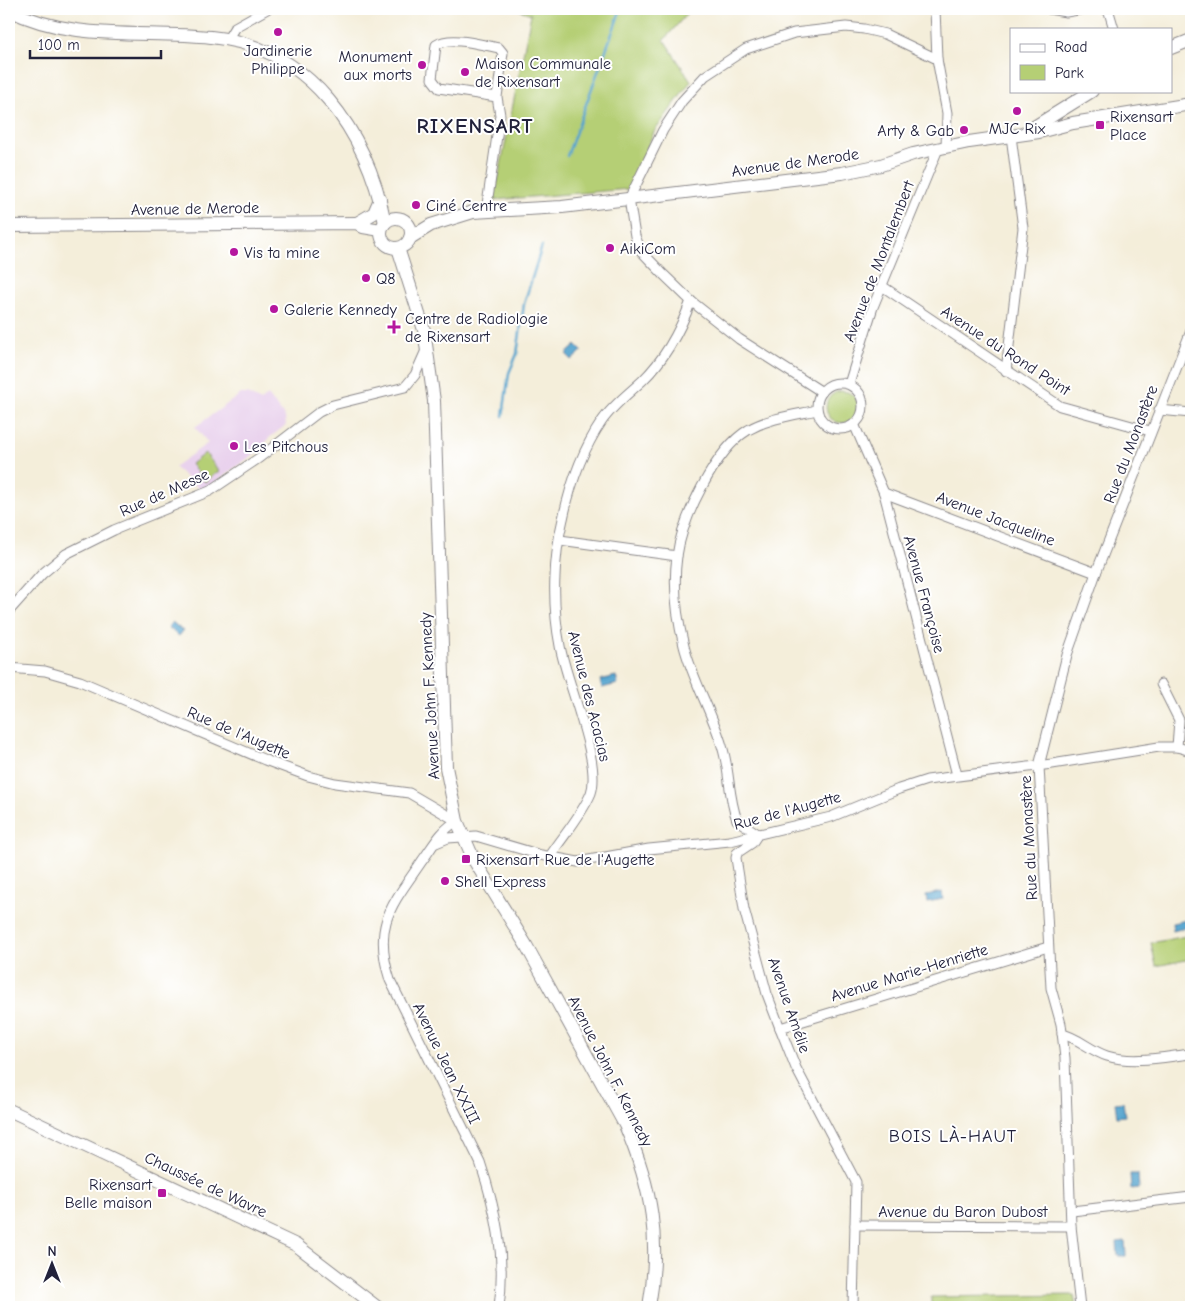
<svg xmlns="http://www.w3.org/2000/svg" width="1200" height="1316" font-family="'Comic Neue',sans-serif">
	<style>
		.built { fill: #e9d2ed }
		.green { fill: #b5cf75; stroke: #6c7858 }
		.water { fill: #53a3cd; stroke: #3a6284 }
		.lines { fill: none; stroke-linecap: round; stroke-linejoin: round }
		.stream { stroke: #53a3cd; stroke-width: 2.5 }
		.street-casing { stroke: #8b888a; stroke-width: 11 }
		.secondary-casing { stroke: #8b888a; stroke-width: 14 }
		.street { stroke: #fff; stroke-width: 9 }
		.secondary { stroke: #fff; stroke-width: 12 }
		.poi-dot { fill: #b5179e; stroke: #fff; stroke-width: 2 }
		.labels { text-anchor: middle; stroke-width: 4; stroke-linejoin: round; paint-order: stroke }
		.poi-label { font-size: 16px; fill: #22223b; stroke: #fff; text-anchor: start }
		.street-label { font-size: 16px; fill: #22223b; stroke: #fff }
		.neighbourhood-label { font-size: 18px; letter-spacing: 1px; fill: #22223b; stroke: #fff }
		.district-label { font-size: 21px; font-weight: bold; letter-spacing: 1px; fill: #22223b; stroke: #fff }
	</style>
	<rect width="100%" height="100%" fill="#fff"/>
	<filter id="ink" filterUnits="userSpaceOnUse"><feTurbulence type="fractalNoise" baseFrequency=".02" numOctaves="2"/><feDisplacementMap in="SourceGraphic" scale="10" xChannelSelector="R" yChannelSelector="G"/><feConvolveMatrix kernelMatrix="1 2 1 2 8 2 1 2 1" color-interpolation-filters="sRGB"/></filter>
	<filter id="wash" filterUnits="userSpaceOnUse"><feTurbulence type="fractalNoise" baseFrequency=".0096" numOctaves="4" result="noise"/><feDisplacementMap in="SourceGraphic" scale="20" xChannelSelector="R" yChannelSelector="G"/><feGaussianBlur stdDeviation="1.12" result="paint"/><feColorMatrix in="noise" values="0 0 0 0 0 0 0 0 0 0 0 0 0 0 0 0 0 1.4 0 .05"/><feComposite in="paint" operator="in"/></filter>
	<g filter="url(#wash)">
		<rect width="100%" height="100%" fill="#f4eeda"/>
		<!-- built -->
		<path class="built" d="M241,394h6l14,7 7,-6 17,22 1,8 -17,13 -8,11 -59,42 -28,-24 34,-24 -13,-16z"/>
		<!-- green -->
		<g class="green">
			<path d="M517,9h174l-27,31 27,41 -37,51 -25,57 -135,11 37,-186z"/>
			<circle cx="842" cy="407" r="16"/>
			<path d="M205,453l14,18 -14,11 -14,-18z"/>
			<path d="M1191,935v24l-35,7 -5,-23z"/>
			<path d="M1074,1295l2,12h-145v-10z"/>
		</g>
		<!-- water -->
		<g class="water">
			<path d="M576,345l6,6 -10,9 -6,-6z"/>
			<path d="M172,622l11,9 -4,5 -11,-9z"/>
			<path d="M616,676l2,8 -16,4 -2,-8z"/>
			<path d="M942,892l1,7 -16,3 -1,-7z"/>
			<path d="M1187,920l2,7 -16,4 -1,-8z"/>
			<path d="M1123,1102l2,14 -8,1 -2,-14z"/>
			<path d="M1130,1174h8l1,14 -8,1z"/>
			<path d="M1125,1241l1,15h-8l-1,-14z"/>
		</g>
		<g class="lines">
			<!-- stream -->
			<g class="stream">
				<path d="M567,156l54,-147"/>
				<path d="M503,416l6,-43 8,-19 7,-50 18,-58"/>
			</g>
		</g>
	</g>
	<g filter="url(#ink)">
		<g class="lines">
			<!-- street casing -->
			<g class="street-casing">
				<g id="street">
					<path d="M935,9l2,50 10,54 -1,34"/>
					<path d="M1049,9l17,3 18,-3"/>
					<path d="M1105,9l4,3 5,17"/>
					<path d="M227,40l8,-13 32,-18"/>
					<path d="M486,211l14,-96 -3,-18 6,-44 -4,-5c-17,-3 -48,-13 -63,-3l-4,34 7,9 58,9"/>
					<path d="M882,286l178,120 90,25"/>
					<path d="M1006,371l17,-143 -12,-92"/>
					<circle cx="840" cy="406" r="23"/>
					<path d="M849,384l24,-77 65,-158"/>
					<path d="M822,392l-83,-53 -48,-38 -28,-27 -22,-23 -6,-15 -6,-37 34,-69 19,-29 23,-25 41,-27 48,-16 52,-6 18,2 21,5 52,25"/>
					<path d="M1159,410l32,3"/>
					<path d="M854,424l30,69 73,282"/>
					<path d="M884,493l212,80"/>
					<path d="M560,540l117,16"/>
					<path d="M9,611l33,-37 24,-20 48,-24 96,-39 49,-33 60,-46 14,-7 72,-18 10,-12 12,-27"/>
					<path d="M9,668l36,3 35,10 185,79 43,16 27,7 74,10 48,28c-16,9 -24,25 -35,40 -30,44 -50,63 -32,119l90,182c16,48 26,94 19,145"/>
					<path d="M1161,684l18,36 -2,27"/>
					<path d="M758,834l-21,-14c-9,-24 -7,-50 -15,-74 -10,-34 -29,-65 -38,-100 -7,-28 -11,-61 -7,-90 5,-37 38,-106 71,-126 21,-12 46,-15 69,-20"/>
					<path d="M758,834l-6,9 -15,10 -1,5 8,51 23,85 13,34 16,40 60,114 -3,125"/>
					<path d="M436,843l12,-5 28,-2 65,19 37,7 71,-13 81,-8 101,-24 68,-28 28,-9 125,-16 107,-17h18l14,4"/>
					<path d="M550,856c13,-20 32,-41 41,-63 11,-31 -25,-112 -31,-147 -8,-41 -7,-87 3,-127 7,-33 20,-70 39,-98 11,-16 26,-27 40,-40 23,-22 38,-50 49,-80"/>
					<path d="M780,1028l268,-81"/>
					<path d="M1062,1034c15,3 29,17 45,22 26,8 57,1 84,-2"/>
					<path d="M1072,1211l119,-14"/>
					<path d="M855,1225l216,1"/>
					<path d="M1080,1307l-9,-81 -6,-168 -4,-34 -10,-36 -12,-222 28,-111 29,-82 95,-242"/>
				</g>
			</g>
			<!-- secondary casing -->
			<g class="secondary-casing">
				<g id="secondary">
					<path d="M9,10c64,32 133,20 202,27 99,10 156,95 174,186"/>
					<path d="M1171,48l20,-8"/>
					<path d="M1026,132l66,-41"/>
					<circle cx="396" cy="233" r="15"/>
					<path d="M357,223l17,-10 6,-14"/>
					<path d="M9,226l348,-3 6,4 18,3"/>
					<path d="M410,238l21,-13 42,-13 89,-5 280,-34 39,-8 32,-11 56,-12 70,-10 34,-9 118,-19"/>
					<path d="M398,248l26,82 10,71 12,366 11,54 17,39 52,85 99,180c27,63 36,115 24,182"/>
					<path d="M9,1110l287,135 81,62"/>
				</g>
			</g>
			<!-- street -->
			<use href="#street" class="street"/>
			<!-- secondary -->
			<use href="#secondary" class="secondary"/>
		</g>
	</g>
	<!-- markers -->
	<g class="poi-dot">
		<circle cx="278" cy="32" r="5"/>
		<circle cx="422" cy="65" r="5"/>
		<circle cx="465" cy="72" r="5"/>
		<circle cx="1017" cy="111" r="5"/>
		<rect x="1095" y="120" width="10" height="10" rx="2.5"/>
		<circle cx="964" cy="130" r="5"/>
		<circle cx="416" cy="205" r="5"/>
		<circle cx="610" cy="248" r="5"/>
		<circle cx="234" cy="252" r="5"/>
		<circle cx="366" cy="278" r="5"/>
		<circle cx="274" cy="309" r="5"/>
		<path d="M391.5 319.5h5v5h5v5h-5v5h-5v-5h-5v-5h5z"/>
		<circle cx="234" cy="446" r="5"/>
		<rect x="461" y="854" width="10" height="10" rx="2.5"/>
		<circle cx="445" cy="881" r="5"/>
		<rect x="157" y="1188" width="10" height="10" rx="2.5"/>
	</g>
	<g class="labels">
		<!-- poi labels -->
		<g class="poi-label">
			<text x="278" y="56" text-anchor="middle">Jardinerie<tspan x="278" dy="18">Philippe</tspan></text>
			<text x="412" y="62" text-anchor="end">Monument<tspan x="412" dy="18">aux morts</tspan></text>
			<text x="475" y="69">Maison Communale<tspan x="475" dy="18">de Rixensart</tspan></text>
			<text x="1110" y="122">Rixensart<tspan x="1110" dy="18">Place</tspan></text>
			<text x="1017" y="134" text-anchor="middle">MJC Rix</text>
			<text x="954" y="136" text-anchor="end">Arty &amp; Gab</text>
			<text x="426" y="211">Ciné Centre</text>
			<text x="620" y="254">AikiCom</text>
			<text x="244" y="258">Vis ta mine</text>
			<text x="376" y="284">Q8</text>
			<text x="284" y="315">Galerie Kennedy</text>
			<text x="405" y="324">Centre de Radiologie<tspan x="405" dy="18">de Rixensart</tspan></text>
			<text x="244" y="452">Les Pitchous</text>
			<text x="476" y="865">Rixensart Rue de l'Augette</text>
			<text x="455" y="887">Shell Express</text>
			<text x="152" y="1190" text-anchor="end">Rixensart<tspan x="152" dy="18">Belle maison</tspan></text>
		</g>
		<!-- street labels -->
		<g class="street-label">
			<text transform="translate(795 162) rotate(-8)" y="6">Avenue de Merode</text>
			<text transform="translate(195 208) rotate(-1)" y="6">Avenue de Merode</text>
			<text transform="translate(878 261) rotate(-69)" y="6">Avenue de Montalembert</text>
			<text transform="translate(1006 350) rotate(33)" y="6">Avenue du Rond Point</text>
			<text transform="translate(1130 444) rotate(-69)" y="6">Rue du Monastère</text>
			<text transform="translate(164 492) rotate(-24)" y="6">Rue de Messe</text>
			<text transform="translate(996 518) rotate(21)" y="6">Avenue Jacqueline</text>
			<text transform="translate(925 594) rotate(75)" y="6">Avenue Françoise</text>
			<text transform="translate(429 696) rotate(-93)" y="6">Avenue John F. Kennedy</text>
			<text transform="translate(590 696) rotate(76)" y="6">Avenue des Acacias</text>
			<text transform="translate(239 732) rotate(23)" y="6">Rue de l'Augette</text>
			<text transform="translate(787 810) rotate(-15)" y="6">Rue de l'Augette</text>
			<text transform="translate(1028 838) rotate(-93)" y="6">Rue du Monastère</text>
			<text transform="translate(909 972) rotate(-17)" y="6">Avenue Marie-Henriette</text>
			<text transform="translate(790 1005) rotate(71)" y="6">Avenue Amélie</text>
			<text transform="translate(447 1063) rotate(64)" y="6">Avenue Jean XXIII</text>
			<text transform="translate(611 1071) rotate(63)" y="6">Avenue John F. Kennedy</text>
			<text transform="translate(206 1184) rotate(25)" y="6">Chaussée de Wavre</text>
			<text x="963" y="1217">Avenue du Baron Dubost</text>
		</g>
		<!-- neighbourhood labels -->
		<g class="neighbourhood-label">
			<text x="953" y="1142">BOIS LÀ-HAUT</text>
		</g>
		<!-- district labels -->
		<g class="district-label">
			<text x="475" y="133">RIXENSART</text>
		</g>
	</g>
	<!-- margin -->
	<rect width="1200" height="1316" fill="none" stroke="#fff" stroke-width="30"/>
	<!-- legend -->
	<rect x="1010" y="28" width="162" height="65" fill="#ffffff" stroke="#a7a7b1"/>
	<rect x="1020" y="44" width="25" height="8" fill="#ffffff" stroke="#a7a7b1"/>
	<text x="1055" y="52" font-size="15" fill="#22223b">Road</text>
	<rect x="1020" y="65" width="25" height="15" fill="#b5cf75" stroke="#a7a7b1"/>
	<text x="1055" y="78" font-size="15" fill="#22223b">Park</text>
	<!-- north arrow -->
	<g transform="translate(52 1264)" stroke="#ffffff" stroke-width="4" paint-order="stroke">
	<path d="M0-4L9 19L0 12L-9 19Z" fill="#22223b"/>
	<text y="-8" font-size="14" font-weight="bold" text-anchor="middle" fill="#22223b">N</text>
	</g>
	<!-- scale -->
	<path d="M30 50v8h131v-8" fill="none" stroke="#22223b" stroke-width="2.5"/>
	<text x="38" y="50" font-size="15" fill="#22223b" stroke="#ffffff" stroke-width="4" paint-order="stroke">100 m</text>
</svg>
